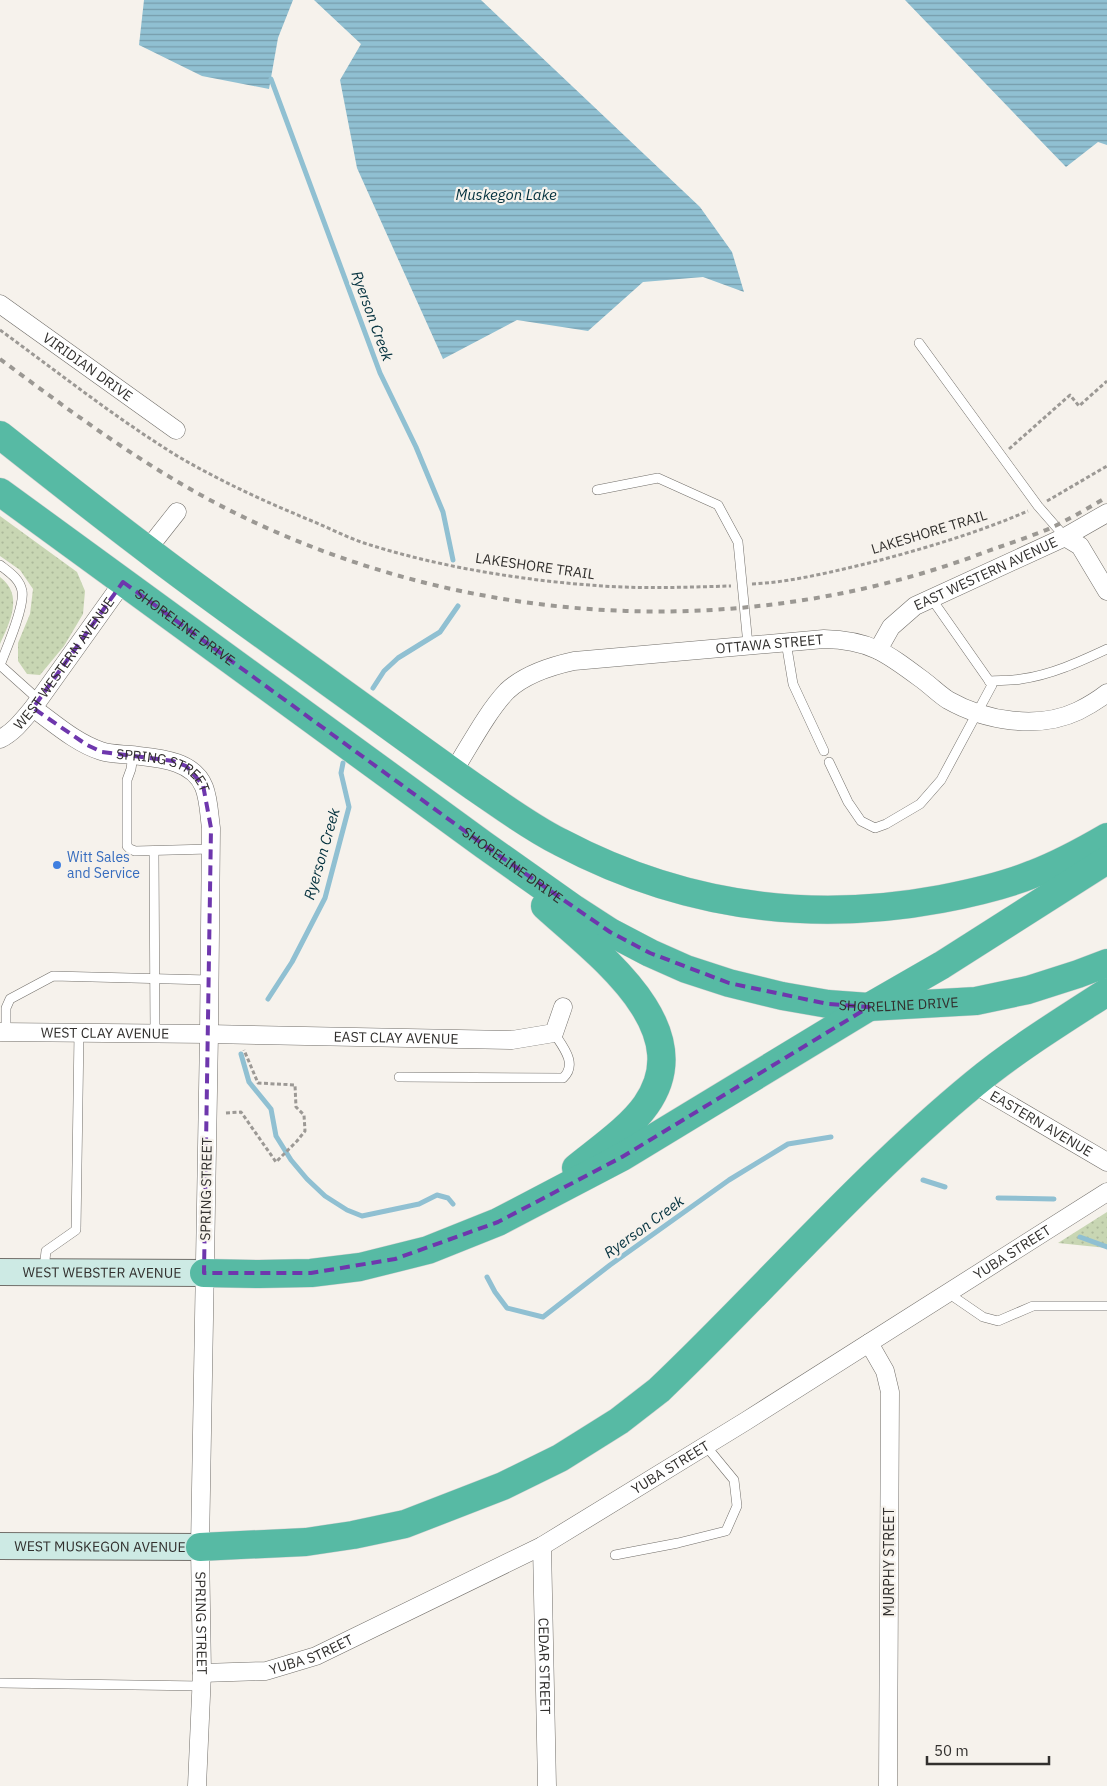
<svg xmlns="http://www.w3.org/2000/svg" width="1107" height="1786" font-family="'IBM Plex Sans',sans-serif">
	<style>
		.green { fill: url(#green-dots) }
		.water { fill: url(#water-rules) }
		.lines { fill: none; stroke-linecap: round; stroke-linejoin: round }
		.stream { stroke: #90c0d2; stroke-width: 5 }
		.lane-casing { stroke: #726f6a; stroke-width: 10 }
		.street-casing { stroke: #726f6a; stroke-width: 19 }
		.secondary-casing { stroke: #726f6a; stroke-width: 28 }
		.highway-casing { stroke: #d2d1d1; stroke-width: 29 }
		.path { stroke: #9c9995; stroke-width: 3; stroke-dasharray: 4 2.5; stroke-linecap: butt }
		.lane { stroke: #fff; stroke-width: 9 }
		.street { stroke: #fff; stroke-width: 18 }
		.secondary { stroke: #cdeae4; stroke-width: 26 }
		.highway { stroke: #57baa4; stroke-width: 28 }
		.rail { stroke: #9b9893; stroke-width: 4; stroke-dasharray: 6 6; stroke-linecap: butt }
		.marked { fill: none; stroke: #6e37ad; stroke-width: 4; stroke-dasharray: 10 6; stroke-linejoin: round }
		.shop-dot { fill: #3f7fe0; stroke: #f6f2ec; stroke-width: 2 }
		.labels { text-anchor: middle; stroke-width: 4.5; stroke-linejoin: round; paint-order: stroke }
		.street-label { font-size: 14px; fill: #32302e; stroke: #f6f2ec }
		.shop-label { font-size: 14px; fill: #366cbe; stroke: #f6f2ec; text-anchor: start }
		.water-label { font-size: 15px; font-style: italic; fill: #02303d; stroke: #f6f2ec }
	</style>
	<defs>
		<pattern id="green-dots" width="8" height="8" patternUnits="userSpaceOnUse" patternTransform="scale(1.25)"><rect width="8" height="8" fill="#c8d6b3"/><path d="M2 2h.1M6 6h.1" fill="none" stroke="#acb89a" stroke-width="1.8" stroke-linecap="round"/></pattern>
		<pattern id="water-rules" width="6" height="5" patternUnits="userSpaceOnUse" patternTransform="scale(1.25)"><rect width="6" height="5" fill="#90c0d2"/><path d="M0 2.5h6" fill="none" stroke="#769cab"/></pattern>
	</defs>
	<rect width="100%" height="100%" fill="#f6f2ec"/>
	<!-- green -->
	<g class="green">
		<path d="M0,516l77,56 8,19 -2,23 -19,32 -24,29 -13,-1 -9,-13v-18l12,-29 3,-25 -13,-19 -20,-14z"/>
		<path d="M0,577c24,18 10,45 0,67z"/>
		<path d="M1107,1212v36l-49,-5z"/>
	</g>
	<!-- water -->
	<g class="water">
		<path d="M144,0h149l-15,38 -9,51 -67,-13 -63,-31z"/>
		<path d="M314,0h167l219,207 32,45 12,40 -41,-15 -60,5 -55,49 -71,-11 -74,39 -86,-191 -17,-88 21,-36z"/>
		<path d="M905,0h202v145l-9,-3 -32,25z"/>
	</g>
	<g class="lines">
		<!-- stream -->
		<g class="stream">
			<path d="M271,79l109,294 36,74 27,65 10,48"/>
			<path d="M373,688l11,-17 14,-13 42,-26 18,-26"/>
			<path d="M268,999l24,-37 33,-64 24,-91 -8,-34 2,-10"/>
			<path d="M241,1054l8,28 22,27 5,27 15,24 16,19 18,17 22,14 15,6 57,-12 18,-9 11,3 5,6"/>
			<path d="M923,1180l22,7"/>
			<path d="M998,1198l56,1"/>
			<path d="M1080,1237l27,10"/>
			<path d="M487,1277l8,15 12,16 36,9 67,-52 119,-85 59,-36 43,-7"/>
		</g>
		<!-- lane casing -->
		<g class="lane-casing">
			<g id="lane">
				<path d="M919,343l119,163 27,31"/>
				<path d="M597,490l61,-12 60,27 20,37 10,103"/>
				<path d="M0,565c9,7 20,14 22,26 3,15 -16,59 -22,74l39,35"/>
				<path d="M786,642l7,42 31,67"/>
				<path d="M989,681c10,-1 21,0 32,-2 30,-4 58,-17 86,-30"/>
				<path d="M133,755l-2,14 -4,11v66l3,3 5,2 75,-2"/>
				<path d="M829,762l19,40 13,19 14,7 11,-4 34,-20 21,-24 51,-95 -61,-87"/>
				<path d="M154,851l1,182"/>
				<path d="M6,1032v-24l4,-9 43,-23 156,4"/>
				<path d="M399,1077l164,1c15,-14 0,-31 -9,-45"/>
				<path d="M44,1269l2,-18 30,-21 3,-197"/>
				<path d="M948,1293l35,24 15,4 35,-15h74"/>
				<path d="M615,1555l63,-12 48,-12 11,-25 -3,-26 -28,-34"/>
				<path d="M0,1683l202,3"/>
			</g>
		</g>
		<!-- street casing -->
		<g class="street-casing">
			<g id="street">
				<path id="s1" d="M0,304l176,126"/>
				<path d="M1065,537l15,9 27,45"/>
				<path d="M147,550l30,-38"/>
				<path id="s2" d="M878,650l13,-23 24,-21 150,-69 42,-24"/>
				<path id="s3" d="M33,708c21,15 43,35 68,43 9,3 20,3 30,4 25,3 62,4 73,32 5,13 5,27 7,41l-2,206 -9,513 2,126 -5,113"/>
				<path id="s4" d="M0,739c14,-7 23,-19 33,-31l90,-126"/>
				<path id="s5" d="M453,772c16,-25 34,-60 54,-81 18,-17 44,-25 67,-30l250,-22c47,1 64,15 100,42 8,6 16,14 24,19 37,21 90,30 130,11 10,-5 20,-11 29,-18"/>
				<path id="s6" d="M0,1032l209,2 303,6 42,-7 9,-26"/>
				<path id="s7" d="M974,1084l133,78"/>
				<path d="M869,1343l16,28 5,21 -2,394"/>
				<path id="s8" d="M542,1546l5,240"/>
				<path id="s9" d="M202,1673l64,-2 50,-15 226,-110 204,-125 361,-229"/>
			</g>
		</g>
		<!-- secondary casing -->
		<g class="secondary-casing">
			<g id="secondary">
				<path id="s10" d="M0,1272l204,1"/>
				<path id="s11" d="M0,1546l200,1"/>
			</g>
		</g>
		<!-- highway casing -->
		<g class="highway-casing">
			<g id="highway">
				<path d="M0,435c48,38 96,76 145,113 62,48 127,93 190,139 46,33 92,67 139,100 28,19 56,40 86,55 121,64 247,82 381,57 31,-6 63,-13 92,-25 26,-10 50,-23 74,-37"/>
				<path id="s12" d="M0,492l484,353 89,63 37,24 40,21 36,16 43,14 53,13 46,8 41,3 107,-6 52,-11 50,-16 29,-11"/>
				<path d="M545,906c50,46 156,121 101,199 -16,23 -48,45 -70,63"/>
				<path d="M204,1273l55,1 52,-1 49,-6 68,-17 70,-28 124,-65 247,-150 73,-42 165,-105"/>
				<path d="M200,1547l106,-5 47,-7 52,-11 98,-38 57,-28 59,-37 40,-31c106,-101 202,-213 315,-306 41,-34 88,-63 133,-92"/>
			</g>
		</g>
		<!-- path -->
		<g class="path">
			<path d="M0,330c59,43 117,89 179,127 43,25 87,45 133,64 17,7 34,16 52,22 74,24 162,38 239,43 43,3 86,1 128,0"/>
			<path d="M1009,449l61,-54 9,11 28,-25"/>
			<path d="M1047,501l60,-35"/>
			<path d="M752,584c40,-2 79,-12 117,-21 54,-14 108,-30 159,-52"/>
			<path d="M226,1113l15,-1 35,50 21,-21 8,-10 -1,-16 -8,-8 -1,-22 -37,-2 -14,-33"/>
		</g>
		<!-- lane -->
		<use href="#lane" class="lane"/>
		<!-- street -->
		<use href="#street" class="street"/>
		<!-- secondary -->
		<use href="#secondary" class="secondary"/>
		<!-- highway -->
		<use href="#highway" class="highway"/>
		<!-- rail -->
		<path class="rail" d="M0,359c74,55 148,110 229,151 235,118 513,135 759,41 22,-8 45,-15 67,-25 18,-9 35,-19 52,-29"/>
	</g>
	<!-- marked area -->
	<path class="marked" d="M123,582l361,263 126,87 40,21 79,30 99,21 41,3 -247,150 -124,65 -103,37 -84,14h-107l7,-445 -8,-43 -17,-19 -13,-5 -71,-9 -15,-7 -54,-37z"/>
	<!-- markers -->
	<circle class="shop-dot" cx="57" cy="865" r="5"/>
	<g class="labels">
		<!-- street labels -->
		<g class="street-label">
			<text dy="5" stroke="none"><textPath href="#s1" startOffset="108">VIRIDIAN DRIVE</textPath></text>
			<text transform="translate(929 532) rotate(-17)" y="5">LAKESHORE TRAIL</text>
			<text transform="translate(535 566) rotate(8)" y="5">LAKESHORE TRAIL</text>
			<text dy="5" stroke="none"><textPath href="#s2" startOffset="136">EAST WESTERN AVENUE</textPath></text>
			<text dy="5" stroke="none"><textPath href="#s12" startOffset="229">SHORELINE DRIVE</textPath></text>
			<text dy="5" stroke="none"><textPath href="#s5" startOffset="368">OTTAWA STREET</textPath></text>
			<text dy="5" stroke="none"><textPath href="#s4" startOffset="100">WEST WESTERN AVENUE</textPath></text>
			<text dy="5" stroke="none"><textPath href="#s3" startOffset="148">SPRING STREET</textPath></text>
			<text dy="5" stroke="none"><textPath href="#s12" startOffset="634">SHORELINE DRIVE</textPath></text>
			<text dy="5" stroke="none"><textPath href="#s12" startOffset="1054">SHORELINE DRIVE</textPath></text>
			<text dy="5" stroke="none"><textPath href="#s6" startOffset="105">WEST CLAY AVENUE</textPath></text>
			<text dy="5" stroke="none"><textPath href="#s6" startOffset="396">EAST CLAY AVENUE</textPath></text>
			<text dy="5" stroke="none"><textPath href="#s7" startOffset="78">EASTERN AVENUE</textPath></text>
			<text transform="translate(206 1189) rotate(-89)" y="5">SPRING STREET</text>
			<text dy="5" stroke="none"><textPath href="#s9" startOffset="922">YUBA STREET</textPath></text>
			<text dy="5" stroke="none"><textPath href="#s10" startOffset="102">WEST WEBSTER AVENUE</textPath></text>
			<text dy="5" stroke="none"><textPath href="#s9" startOffset="518">YUBA STREET</textPath></text>
			<text dy="5" stroke="none"><textPath href="#s11" startOffset="100">WEST MUSKEGON AVENUE</textPath></text>
			<text transform="translate(889 1562) rotate(-90)" y="5">MURPHY STREET</text>
			<text dy="5" stroke="none"><textPath href="#s3" startOffset="1032">SPRING STREET</textPath></text>
			<text dy="5" stroke="none"><textPath href="#s9" startOffset="112">YUBA STREET</textPath></text>
			<text dy="5" stroke="none"><textPath href="#s8" startOffset="120">CEDAR STREET</textPath></text>
		</g>
		<!-- shop labels -->
		<g class="shop-label">
			<text x="67" y="862">Witt Sales<tspan x="67" dy="16">and Service</tspan></text>
		</g>
		<!-- water labels -->
		<g class="water-label">
			<text x="506" y="200">Muskegon Lake</text>
			<text transform="translate(372 316) rotate(70)" y="5">Ryerson Creek</text>
			<text transform="translate(322 854) rotate(-74)" y="5">Ryerson Creek</text>
			<text transform="translate(644 1227) rotate(-36)" y="5">Ryerson Creek</text>
		</g>
	</g>
	<!-- scale -->
	<path d="M927 1756v8h122v-8" fill="none" stroke="#32302e" stroke-width="2.5"/>
	<text x="934" y="1756" font-size="15" fill="#32302e" stroke="#f6f2ec" stroke-width="4" paint-order="stroke">50 m</text>
</svg>
